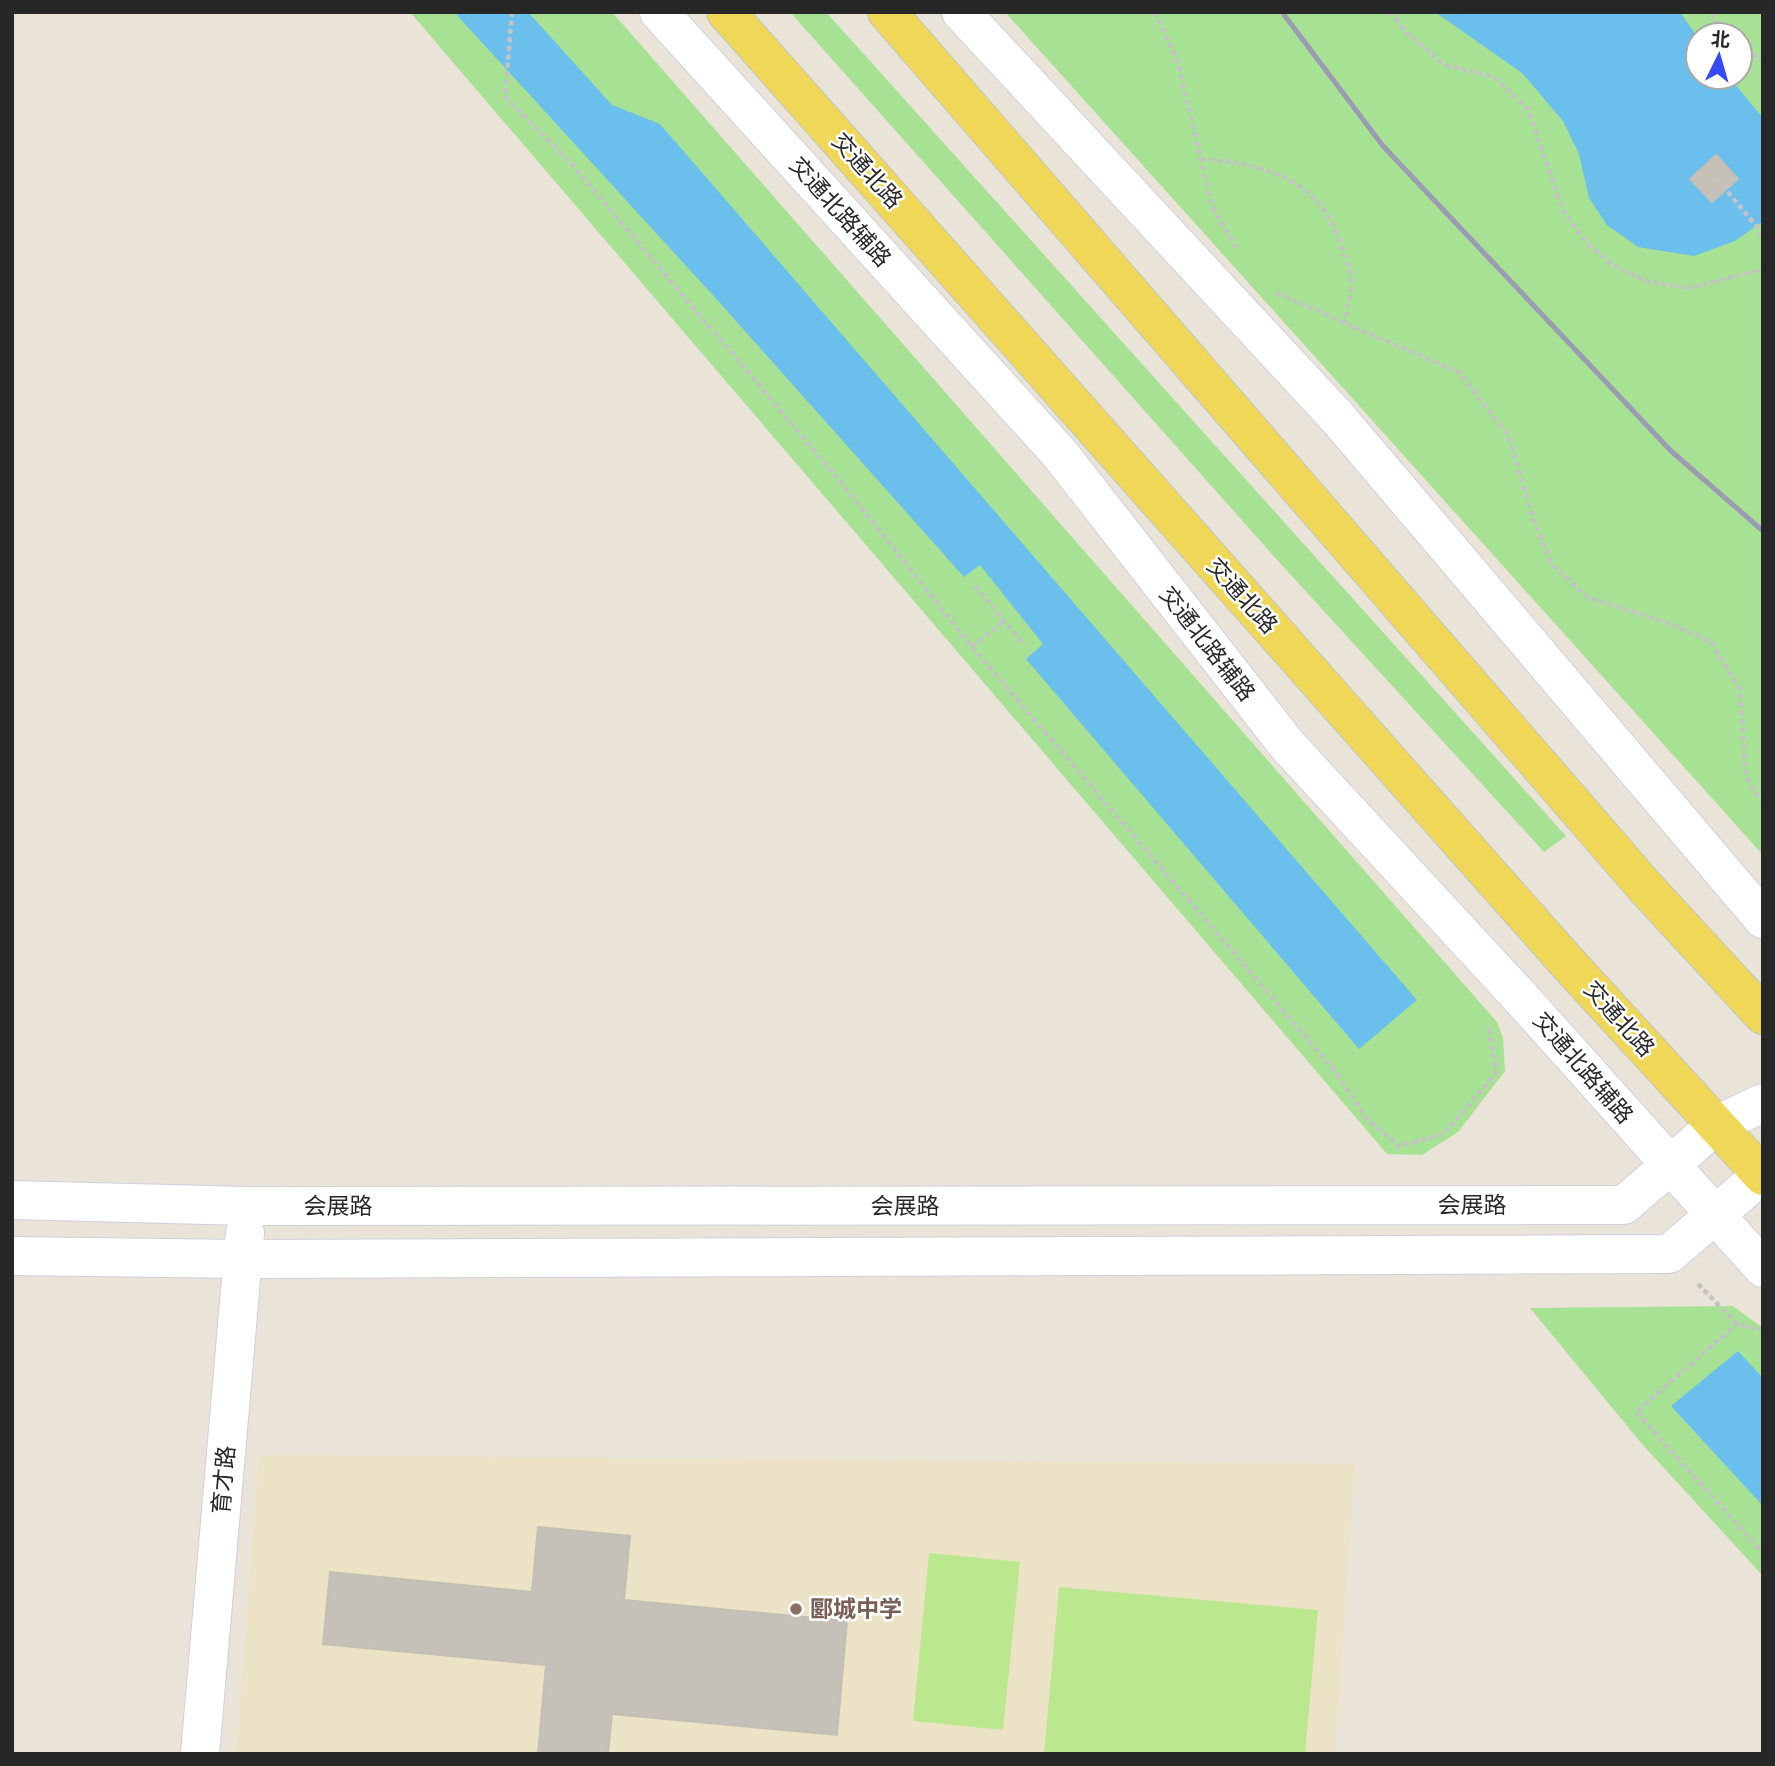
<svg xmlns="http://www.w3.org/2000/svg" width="1775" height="1766" viewBox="0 0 1775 1766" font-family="'Source Sans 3','Noto Sans SC',sans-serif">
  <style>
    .education { fill: #ece3c7 }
    .green { fill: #a7e194; fill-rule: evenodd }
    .pitch { fill: #bbe88f }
    .water { fill: #6abfed }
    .building { fill: #c5c0b8; stroke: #c4bfb2; stroke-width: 2 }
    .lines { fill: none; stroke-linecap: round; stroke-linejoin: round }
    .minor-casing { stroke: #cdcfe0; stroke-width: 40 }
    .major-casing { stroke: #c3c3c3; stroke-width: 40 }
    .path { stroke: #c3c3c3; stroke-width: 4.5; stroke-dasharray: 5 3.5; stroke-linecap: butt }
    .minor { stroke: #fff; stroke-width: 38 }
    .major { stroke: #efd858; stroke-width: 38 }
    .rail { stroke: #9b9cb1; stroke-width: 5 }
    .education-dot { fill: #8d6e63; stroke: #fff; stroke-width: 2.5 }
    .labels { text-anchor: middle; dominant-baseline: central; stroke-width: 5; stroke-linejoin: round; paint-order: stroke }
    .street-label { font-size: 23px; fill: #272727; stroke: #fff }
    .education-label { font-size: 23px; font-weight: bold; fill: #785e54; stroke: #fff; text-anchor: start }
  </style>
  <rect width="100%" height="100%" fill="#eae3d8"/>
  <path class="education" d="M259,1455L1355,1464L1335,1754H236Z"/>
  <path class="green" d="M410,12H612L1497,1022L1503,1038L1505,1071L1458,1132L1422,1155L1387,1154Z
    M790,12H826L1566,836L1544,852L1279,562Z
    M1005,12H1763V855ZM1698,35H1740V77H1698Z
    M1733,1306L1763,1328V1576L1642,1444L1530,1308Z"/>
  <path class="pitch" d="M929,1553L1020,1562L1003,1730L913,1721Z
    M1059,1587L1318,1610L1305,1754H1044Z"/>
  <path class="water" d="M454,12H528L612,105L660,124L1417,1000L1359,1049L1026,659L1043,644L980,565L964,577L720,303Z
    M1435,12H1680L1698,38V77H1729L1763,118V221L1735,241L1694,256L1638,247L1607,225L1589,198L1579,154L1563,121L1522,73Z
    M1738,1351L1763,1378V1506L1671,1406Z"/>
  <path class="building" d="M1716,155L1738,179L1712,202L1690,179Z
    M538,1527L630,1536L624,1600L847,1621L837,1735L612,1714L608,1754H538L546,1665L323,1644L330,1572L532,1592Z"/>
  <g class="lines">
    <defs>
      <path id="minor" d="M659,12L1060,454L1288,746L1521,998L1763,1268
        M961,12L1337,417L1763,919
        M12,1200L247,1206L1624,1205L1716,1125L1763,1103
        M12,1256L243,1259L1669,1254L1763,1174
        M200,1754L245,1233"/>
      <path id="major" d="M726,12L1565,960L1763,1176
        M887,12L1646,888L1763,1015"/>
    </defs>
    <use href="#minor" class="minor-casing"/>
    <use href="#major" class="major-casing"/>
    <path class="path" d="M512,12L505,97L570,162L840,481L972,647L1335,1071L1366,1118L1399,1146L1444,1134L1497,1072L1488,1026
      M1155,12L1177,60L1212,206L1236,248
      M1390,12L1407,33L1445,65L1494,77L1528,109L1563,211L1587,243L1612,265L1649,282L1690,288L1763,269
      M1712,12L1715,22L1731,35
      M1740,43L1763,62
      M1200,159C1265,163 1322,179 1342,248C1345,258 1351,269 1351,279C1352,293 1347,309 1345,322
      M1717,179L1757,227L1763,240
      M1277,293L1460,373L1508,435L1534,521L1552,564L1587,597L1673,625L1711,642L1740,690L1746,778L1763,804
      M975,586L1025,646
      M972,647L1004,621
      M1698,1284L1737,1324
      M1763,1330L1737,1324L1636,1412L1763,1553"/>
    <use href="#minor" class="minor"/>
    <use href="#major" class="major"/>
    <path class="rail" d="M1282,12L1383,146L1671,451L1763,531"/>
  </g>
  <circle class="education-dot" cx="796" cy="1609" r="7"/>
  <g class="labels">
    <g class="street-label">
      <text transform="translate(867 171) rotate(48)">交通北路</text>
      <text transform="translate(840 212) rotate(48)">交通北路辅路</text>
      <text transform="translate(1242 596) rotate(48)">交通北路</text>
      <text transform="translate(1207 644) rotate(52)">交通北路辅路</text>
      <text transform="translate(1619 1019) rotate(48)">交通北路</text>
      <text transform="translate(1583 1068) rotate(49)">交通北路辅路</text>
      <text x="1472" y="1205">会展路</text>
      <text x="338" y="1206">会展路</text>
      <text x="905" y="1206">会展路</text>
      <text transform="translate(224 1480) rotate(-85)">育才路</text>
    </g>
    <g class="education-label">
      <text x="810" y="1609">郾城中学</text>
    </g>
  </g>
  <rect width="1775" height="1766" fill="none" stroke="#272727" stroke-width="28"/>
  <g transform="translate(1719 56) rotate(5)"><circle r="33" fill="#ffffff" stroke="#a9a9a9" stroke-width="2"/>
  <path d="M0-5L12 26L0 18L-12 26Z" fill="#364af8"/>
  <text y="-10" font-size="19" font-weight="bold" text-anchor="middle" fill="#272727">北</text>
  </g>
</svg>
